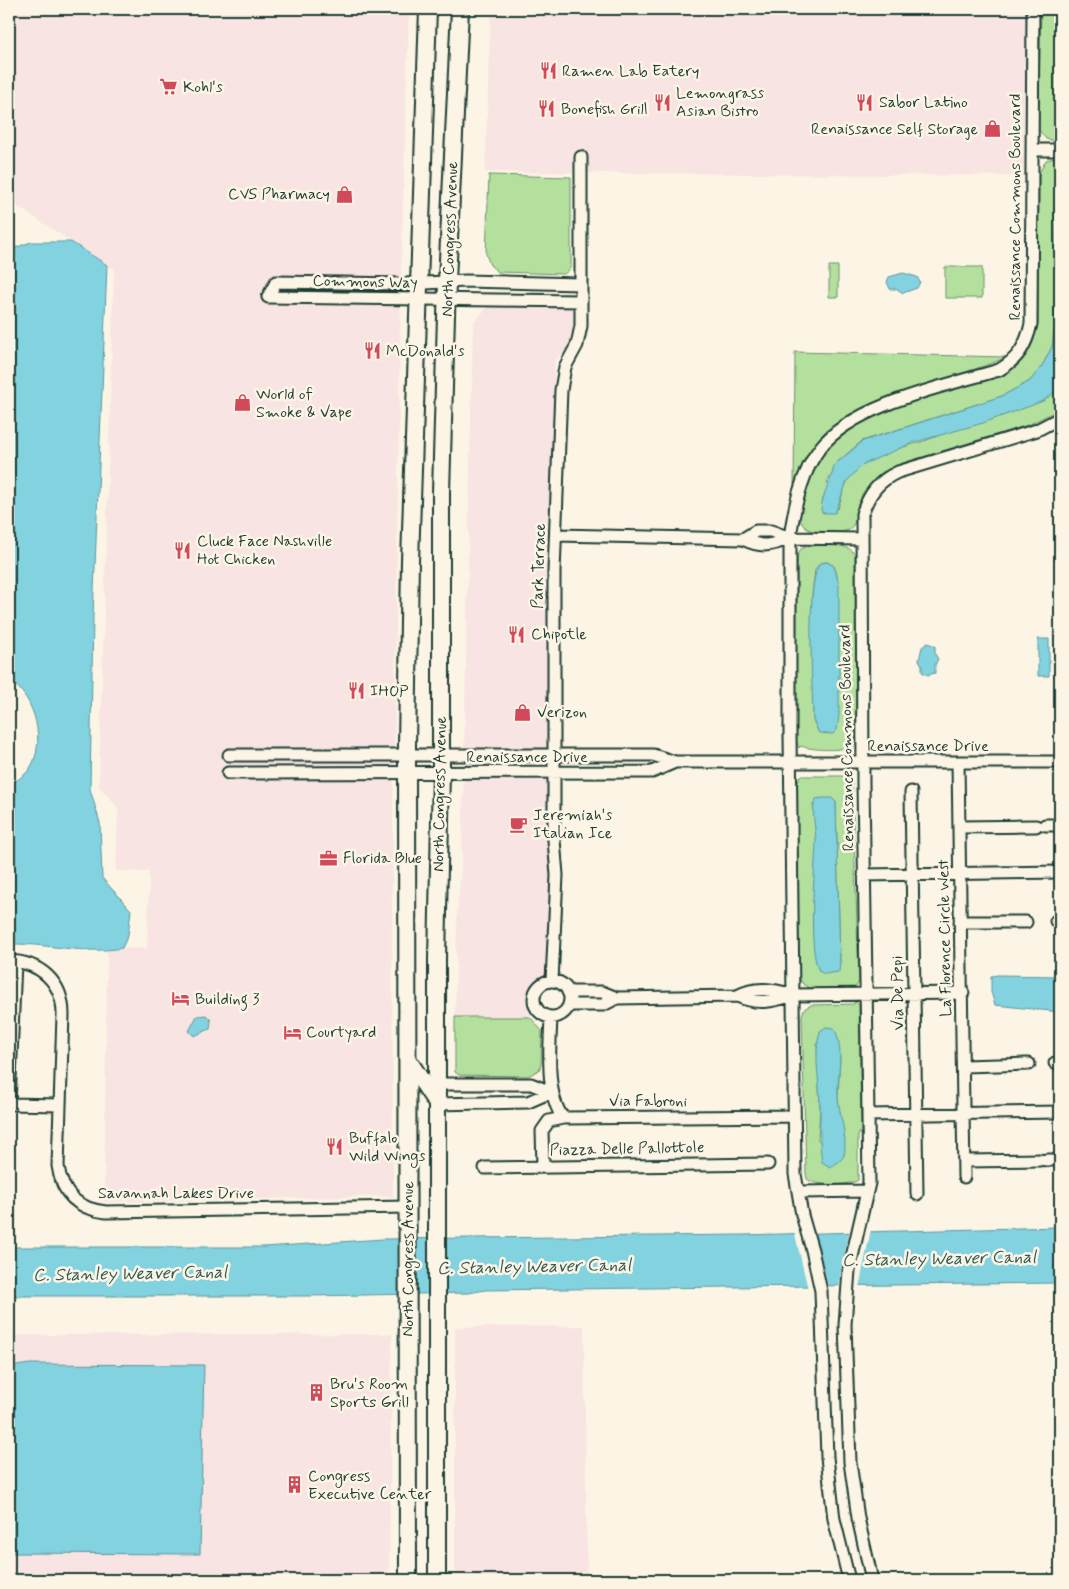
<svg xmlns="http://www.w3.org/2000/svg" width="1069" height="1589" viewBox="0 0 1069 1589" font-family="Mynerve,sans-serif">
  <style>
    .built { fill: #f8e4e2 }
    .green { fill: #b4e09e; stroke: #6a8e69; fill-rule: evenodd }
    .water { fill: #83d2e0; stroke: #5b969b }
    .pier { fill: #fcf5e5 }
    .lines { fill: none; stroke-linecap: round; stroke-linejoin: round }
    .minor-casing { stroke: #1f3d34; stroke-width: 15 }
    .secondary-casing { stroke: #1f3d34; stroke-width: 20 }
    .minor { stroke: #fcf5e5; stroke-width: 11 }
    .secondary { stroke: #fcf5e5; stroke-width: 16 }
    .labels { text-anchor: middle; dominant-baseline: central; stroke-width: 5; stroke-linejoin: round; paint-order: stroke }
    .poi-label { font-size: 16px; fill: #1f3d34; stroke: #fcf5e5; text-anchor: start }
    .street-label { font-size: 16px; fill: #1f3d34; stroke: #fcf5e5 }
    .water-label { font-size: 18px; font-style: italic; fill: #335b56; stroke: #fcf5e5 }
  </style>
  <rect width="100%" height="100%" fill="#fcf5e5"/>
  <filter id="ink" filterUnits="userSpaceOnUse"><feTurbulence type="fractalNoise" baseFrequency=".02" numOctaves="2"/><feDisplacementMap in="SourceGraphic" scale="10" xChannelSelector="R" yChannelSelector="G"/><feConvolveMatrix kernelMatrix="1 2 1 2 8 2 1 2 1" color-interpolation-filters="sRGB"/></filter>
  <g filter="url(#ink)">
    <path class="built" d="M9,9H409L401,272L395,689L392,895L393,1196L104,1202L107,951L122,948H147L149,887V872L116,871L118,807L99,787L114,269L9,201Z
      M491,9H1027L1026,176L485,172Z
      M490,304L576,305L575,331L567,350L555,360L548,650V833L551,885L546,974L534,981L528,989L526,999L530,1017H455L457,914L462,857L473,323Z
      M584,1326L587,1580H464L455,1571V1327Z
      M392,1334L389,1580H9V1335Z"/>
    <path class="green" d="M1041,9H1057L1060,18V69L1057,76L1060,142L1046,139L1038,129Z
      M1060,157V178L1057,186L1055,325L1052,347L1042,366L1030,381L1002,396L862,441L834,465L833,473L827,482L838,509C842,496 845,481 854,471C872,452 904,448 927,440C938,436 948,431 959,428C994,417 1030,410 1060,388V409L1028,425L903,463L882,472L862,494L854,524L849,530C834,534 799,537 800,515C806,493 811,469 825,452C858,411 927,399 975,383C989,379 1005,376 1017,366C1030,355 1035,339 1038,323L1039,173L1046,160Z
      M489,175L571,177V266L568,271L564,274L498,272L490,265L486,254Z
      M829,266H838V297H829Z
      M945,267H982V298H945Z
      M795,352L1007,357C956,380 854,397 820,439C807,454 801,471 794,489Z
      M808,546C822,546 848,541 855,555L856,738L854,746L852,745C844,752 811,750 801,746L799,748L796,740L797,555L801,549ZM827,562L834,566L837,574L839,634L819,733L813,720L812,594L815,570L820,563Z
      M800,776H846L852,782L859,981L856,987L809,988L803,984L799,978L796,786ZM836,802L840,963L816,836L813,804Z
      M855,1001L859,1005L861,1130L858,1136V1180C851,1186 813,1186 807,1179L806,1174L802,1016L804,1009L811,1005L854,1004ZM817,1044L840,1057L838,1097L844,1155L818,1140L820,1108Z
      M455,1017H530L542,1031L541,1064L539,1070L528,1076L459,1075L455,1072Z"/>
    <path class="water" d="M1060,178V388L1043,401L1030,406L983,423L912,443L862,465L847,481L835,513H823L821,510C822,493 832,481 834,465L863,441L1002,396L1030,381L1042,366L1052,347L1055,325L1057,186Z
      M31,242H71L107,265L93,616L90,789L100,823L102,878L131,910L128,935L122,948C87,955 45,943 9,944V786C15,781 23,777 28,771C48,745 35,696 9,680V250Z
      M903,273L917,277L920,282L917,288L903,293L897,289H890L887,282L889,277Z
      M827,562L834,566L839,584V715L837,730L833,734L819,733L813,720C813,690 805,582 820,563Z
      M1038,639H1049V676H1038Z
      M928,643L935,646V654L938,659L935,665V673L928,675L922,672V665L919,660L922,647Z
      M823,798H832L836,802L840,963L839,972L824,974L819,971C807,947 815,871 816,841C816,828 810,810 816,799Z
      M998,975L1060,976V1012L995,1005L991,992V976Z
      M206,1015L211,1020L210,1029L194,1036L189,1031L197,1016Z
      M826,1027L834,1028C845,1048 837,1074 838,1097C839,1114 848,1137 844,1155C842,1161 835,1164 830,1167L822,1162C819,1143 820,1126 820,1108C820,1082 813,1056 820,1031Z
      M1060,1227V1283L485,1290L469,1293L310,1296H9V1247H264L383,1239L742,1235Z
      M30,1364L204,1365L200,1554L9,1553V1367Z"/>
    <path class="pier" d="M850,1229H871L859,1288H839L841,1269Z
      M794,1230H814L829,1289H808Z"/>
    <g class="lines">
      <defs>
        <path id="minor" d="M1032,150H1060
          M580,284L466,281L404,284L276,282L268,297L581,301
          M556,535L743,539C761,548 772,546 790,538
          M743,539L756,531H771L790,538L861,539
          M229,755H653L675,762H1060
          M958,762L964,1177
          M228,773L652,772L675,762
          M911,792L917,1194
          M1045,825H1060
          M959,827L1036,826
          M864,875L1060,872
          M1056,921H1060
          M960,922H1026
          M9,961C40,962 63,982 63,1015L58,1166C62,1195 78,1209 106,1212L408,1207
          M552,981L557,875L554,840V572L561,390L565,367L577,345L581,326V157
          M534 999a18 18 0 1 1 36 0a18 18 0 1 1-36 0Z
          M568,992H602L617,998L737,996C757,1005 772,1002 793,995
          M737,996C756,986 772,989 793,995L963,993
          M569,1005H603L617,998
          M551,1017C550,1047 545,1093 563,1118
          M1055,1063H1060
          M963,1066L1029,1064
          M437,1084H531L551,1092
          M9,1104L15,962
          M9,1104L60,1105
          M437,1104L528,1102L551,1092
          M868,1115L1060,1112
          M1046,1160H1060
          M964,1161L1040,1160
          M543,1166L542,1131L549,1121L563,1118L794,1116
          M485,1168L768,1164
          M799,1192L867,1191
          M849,1580L834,1519L827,1457L821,1291L812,1250L802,1215L795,1174L790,733V538C794,508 801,473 820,448C854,404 946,386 999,370C1018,359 1026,346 1031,324L1033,9
          M872,1580L858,1518L850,1462L845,1325L849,1270L869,1183L863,783L862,514C869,494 878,481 898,472L1037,430L1060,418"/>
        <path id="secondary" d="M408,1060L437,1104
          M408,1580L407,745L410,562L428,9
          M437,1580V959L441,773V492L447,281L460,9"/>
      </defs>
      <use href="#minor" class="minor-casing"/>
      <use href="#secondary" class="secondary-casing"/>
      <use href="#minor" class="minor"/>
      <use href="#secondary" class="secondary"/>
    </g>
  </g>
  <defs>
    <symbol id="restaurant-bare" viewBox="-9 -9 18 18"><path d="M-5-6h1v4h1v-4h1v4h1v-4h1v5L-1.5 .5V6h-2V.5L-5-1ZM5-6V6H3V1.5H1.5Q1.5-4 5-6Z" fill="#d1495b" stroke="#fcf5e5" stroke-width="2.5" paint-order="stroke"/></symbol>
    <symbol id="supermarket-bare" viewBox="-9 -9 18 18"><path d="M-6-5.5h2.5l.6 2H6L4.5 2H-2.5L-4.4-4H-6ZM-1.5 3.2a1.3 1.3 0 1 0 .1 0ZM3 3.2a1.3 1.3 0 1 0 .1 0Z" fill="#d1495b" stroke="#fcf5e5" stroke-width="2.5" paint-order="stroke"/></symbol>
    <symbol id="shop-bare" viewBox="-9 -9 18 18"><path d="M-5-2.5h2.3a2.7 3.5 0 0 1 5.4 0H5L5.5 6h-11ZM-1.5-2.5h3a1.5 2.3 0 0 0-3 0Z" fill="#d1495b" stroke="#fcf5e5" stroke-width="2.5" paint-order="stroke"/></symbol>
    <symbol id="cafe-bare" viewBox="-9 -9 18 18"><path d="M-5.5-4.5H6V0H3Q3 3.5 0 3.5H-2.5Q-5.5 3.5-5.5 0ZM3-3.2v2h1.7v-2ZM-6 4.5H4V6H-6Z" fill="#d1495b" stroke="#fcf5e5" stroke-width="2.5" paint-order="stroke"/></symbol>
    <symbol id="office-bare" viewBox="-9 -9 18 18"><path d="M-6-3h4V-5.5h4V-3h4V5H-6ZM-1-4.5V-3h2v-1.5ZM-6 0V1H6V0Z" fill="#d1495b" stroke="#fcf5e5" stroke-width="2.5" paint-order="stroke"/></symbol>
    <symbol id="hotel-bare" viewBox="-9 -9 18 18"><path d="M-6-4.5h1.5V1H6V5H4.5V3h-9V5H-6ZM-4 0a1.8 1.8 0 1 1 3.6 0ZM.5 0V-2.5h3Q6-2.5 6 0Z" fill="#d1495b" stroke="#fcf5e5" stroke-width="2.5" paint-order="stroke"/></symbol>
    <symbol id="building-bare" viewBox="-9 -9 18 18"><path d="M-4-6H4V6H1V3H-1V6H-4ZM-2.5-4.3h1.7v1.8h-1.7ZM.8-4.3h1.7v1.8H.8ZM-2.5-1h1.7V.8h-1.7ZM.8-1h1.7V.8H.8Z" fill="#d1495b" stroke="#fcf5e5" stroke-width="2.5" paint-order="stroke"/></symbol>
  </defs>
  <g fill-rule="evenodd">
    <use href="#restaurant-bare" x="536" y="58" width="25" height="25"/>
    <use href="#supermarket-bare" x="156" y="74" width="25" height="25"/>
    <use href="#restaurant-bare" x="650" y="90" width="25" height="25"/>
    <use href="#restaurant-bare" x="852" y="90" width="25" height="25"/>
    <use href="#restaurant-bare" x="534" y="96" width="25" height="25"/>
    <use href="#shop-bare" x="980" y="116" width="25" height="25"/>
    <use href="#shop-bare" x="332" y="182" width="25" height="25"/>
    <use href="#restaurant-bare" x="360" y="338" width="25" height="25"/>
    <use href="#shop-bare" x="230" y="390" width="25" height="25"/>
    <use href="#restaurant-bare" x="170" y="538" width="25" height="25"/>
    <use href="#restaurant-bare" x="504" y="622" width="25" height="25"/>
    <use href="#restaurant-bare" x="344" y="678" width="25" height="25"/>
    <use href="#shop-bare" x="510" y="700" width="25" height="25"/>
    <use href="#cafe-bare" x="506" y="812" width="25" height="25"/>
    <use href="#office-bare" x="316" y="846" width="25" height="25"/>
    <use href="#hotel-bare" x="168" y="986" width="25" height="25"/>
    <use href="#hotel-bare" x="280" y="1020" width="25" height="25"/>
    <use href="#restaurant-bare" x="322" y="1134" width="25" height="25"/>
    <use href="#building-bare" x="304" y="1380" width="25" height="25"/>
    <use href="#building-bare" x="282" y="1472" width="25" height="25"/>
  </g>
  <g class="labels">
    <g class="poi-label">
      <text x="562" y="71">Ramen Lab Eatery</text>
      <text x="183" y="87">Kohl's</text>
      <text x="676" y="93">Lemongrass<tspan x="676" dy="18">Asian Bistro</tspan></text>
      <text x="879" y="102">Sabor Latino</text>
      <text x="561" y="109">Bonefish Grill</text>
      <text x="978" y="129" text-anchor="end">Renaissance Self Storage</text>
      <text x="330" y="194" text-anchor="end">CVS Pharmacy</text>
      <text x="386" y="351">McDonald's</text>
      <text x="256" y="394">World of<tspan x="256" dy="18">Smoke &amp; Vape</tspan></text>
      <text x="197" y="541">Cluck Face Nashville<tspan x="197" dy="18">Hot Chicken</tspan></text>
      <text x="531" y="634">Chipotle</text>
      <text x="370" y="691">IHOP</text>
      <text x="537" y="712">Verizon</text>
      <text x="533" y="815">Jeremiah's<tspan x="533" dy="18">Italian Ice</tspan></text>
      <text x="343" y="858">Florida Blue</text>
      <text x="195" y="999">Building 3</text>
      <text x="306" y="1032">Courtyard</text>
      <text x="349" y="1138">Buffalo<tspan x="349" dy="18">Wild Wings</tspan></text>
      <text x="330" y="1384">Bru's Room<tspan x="330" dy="18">Sports Grill</tspan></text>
      <text x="308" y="1476">Congress<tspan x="308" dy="18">Executive Center</tspan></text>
    </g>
    <g class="street-label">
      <text transform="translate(1015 207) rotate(-90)">Renaissance Commons Boulevard</text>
      <text transform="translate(450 239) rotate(-88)">North Congress Avenue</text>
      <text transform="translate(365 282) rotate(1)">Commons Way</text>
      <text transform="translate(539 566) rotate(-88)">Park Terrace</text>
      <text transform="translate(847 738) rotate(-91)">Renaissance Commons Boulevard</text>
      <text x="928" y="746">Renaissance Drive</text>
      <text x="527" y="757">Renaissance Drive</text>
      <text transform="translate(440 794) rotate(-89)">North Congress Avenue</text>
      <text transform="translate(945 938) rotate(-91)">La Florence Circle West</text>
      <text transform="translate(898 993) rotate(-91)">Via De Pepi</text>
      <text x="648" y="1101">Via Fabroni</text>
      <text transform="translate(627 1149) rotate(-1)">Piazza Delle Pallottole</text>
      <text x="176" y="1193">Savannah Lakes Drive</text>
      <text transform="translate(408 1259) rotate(-90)">North Congress Avenue</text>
    </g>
    <g class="water-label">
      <text transform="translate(939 1259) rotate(-1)">C. Stanley Weaver Canal</text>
      <text transform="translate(534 1267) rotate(-1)">C. Stanley Weaver Canal</text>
      <text transform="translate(130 1274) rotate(-1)">C. Stanley Weaver Canal</text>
    </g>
  </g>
  <rect width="1069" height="1589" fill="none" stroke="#fcf5e5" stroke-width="30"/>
  <rect x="15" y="15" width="1039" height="1559" fill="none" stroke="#1f3d34" stroke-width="2" filter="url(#ink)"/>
</svg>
